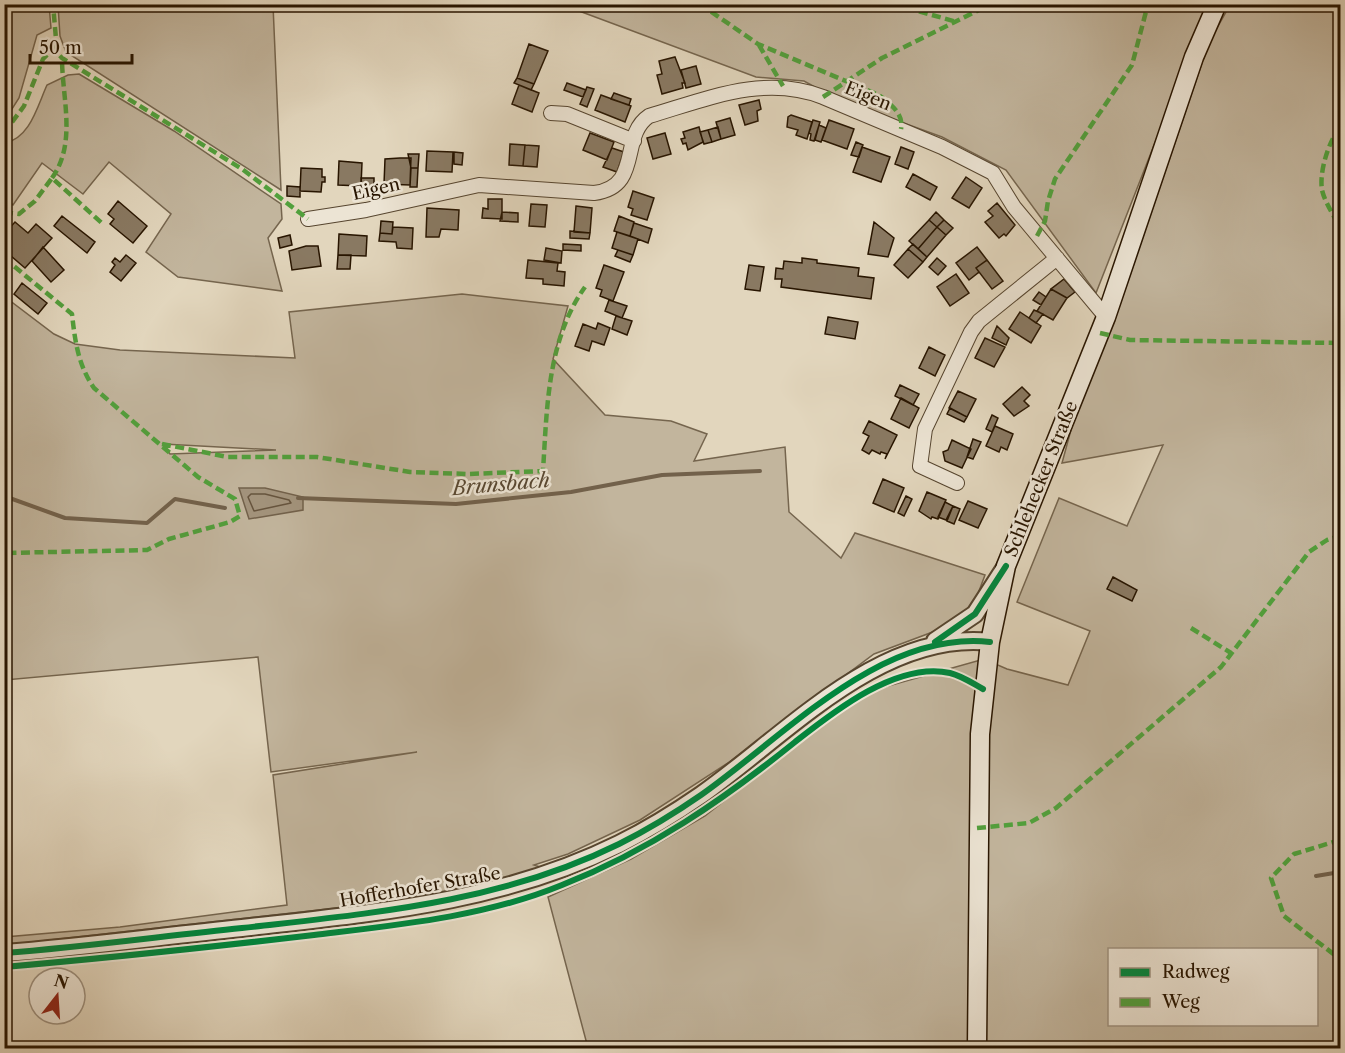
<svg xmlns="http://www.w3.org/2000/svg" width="1345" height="1053" viewBox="0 0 1345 1053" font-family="'Libre Caslon Text',serif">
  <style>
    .green { fill: #c2b59d; stroke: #75654e; stroke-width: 1.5; fill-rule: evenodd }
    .water { fill: #a3947d; stroke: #72614b; stroke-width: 1.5 }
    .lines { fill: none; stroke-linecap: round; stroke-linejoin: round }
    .shore { stroke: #66543e; stroke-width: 1.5 }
    .stream { stroke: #72614b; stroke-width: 4 }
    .building { fill: #897962; stroke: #281500; stroke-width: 1.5 }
    .minor-casing { stroke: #56452f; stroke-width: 16 }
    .tertiary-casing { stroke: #56452f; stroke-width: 20 }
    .secondary-casing { stroke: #281500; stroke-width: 21 }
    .minor { stroke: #ece4d4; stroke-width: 14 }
    .tertiary { stroke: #ece4d4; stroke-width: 16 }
    .secondary { stroke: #ece4d4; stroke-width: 18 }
    .quiet { stroke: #51a03c; stroke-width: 4.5; stroke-dasharray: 9 4.5; stroke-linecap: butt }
    .cycleway-casing { stroke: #ece4d4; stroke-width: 10 }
    .cycleway { stroke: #00873e; stroke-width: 6 }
    .labels { text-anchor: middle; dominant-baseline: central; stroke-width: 5; stroke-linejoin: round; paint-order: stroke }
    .street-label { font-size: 18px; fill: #281500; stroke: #ece4d4 }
    .water-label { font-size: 20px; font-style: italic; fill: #594832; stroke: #ece4d4 }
  </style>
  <rect width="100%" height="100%" fill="#e2d6bd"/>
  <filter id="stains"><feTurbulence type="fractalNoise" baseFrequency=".00333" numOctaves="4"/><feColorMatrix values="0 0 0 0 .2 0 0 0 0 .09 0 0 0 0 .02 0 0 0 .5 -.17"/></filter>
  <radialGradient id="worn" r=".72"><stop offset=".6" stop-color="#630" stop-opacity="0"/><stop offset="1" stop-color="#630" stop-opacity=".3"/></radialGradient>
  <path class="green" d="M5,4L49,5L51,28L37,35L19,98L5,120Z
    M58,5H273L281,190L66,52L60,36Z
    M563,5H1209L1096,293L1006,170L942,137L835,98L804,81L756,77Z
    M1230,5H1340V1048H588L548,897L631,859L705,816L823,723L861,698L881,688L984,659L1007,669L1068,685L1090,631L1017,602L1059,498L1127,526L1163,445L1062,463L1091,356L1106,317L1114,322L1203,60L1212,37ZM1110,950H1316V1024H1110Z
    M79,74L174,131L281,204L282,219L268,238L282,291L178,277L146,252L171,214L109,162L83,194L42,163L13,205L5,200V143C30,138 37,107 47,85L68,75Z
    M462,294L568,306L553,359L605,415L671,421L707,434L694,461L785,447L789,512L841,558L855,533L985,575L976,599L954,624L874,654L728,763L640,820L568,854L534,865L543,868L444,896L5,945V937L120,927L287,905L273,775L417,752L271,772L258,657L5,680V297L54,334L75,344L120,350L295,358L289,312ZM163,444L276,450L170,454Z"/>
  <path class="water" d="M239,488H265L303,497V510L249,519Z"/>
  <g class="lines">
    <path class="shore" d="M251,494H265L289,500L291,503L254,511L248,497Z"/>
    <path class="stream" d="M4,496L65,518L147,523L175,499L225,508
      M298,498L456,504L571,492L662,475L760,471
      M1316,876L1340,872"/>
  </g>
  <path class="building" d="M529,44L548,51L534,84L517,78Z
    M675,57L685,83H682L683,88L662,94L657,75L662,74L659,61Z
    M696,66L701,84L686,88L681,70Z
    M517,78L534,84L531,90L514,83Z
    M567,83L586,90L583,97L564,90Z
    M519,85L539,93L532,112L512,104Z
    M587,87L594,89L587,107L580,104Z
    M614,93L631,99L629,105L611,99Z
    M601,95L631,106L625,122L595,110Z
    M759,100L761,109L757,111L758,121L745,125L739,105Z
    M791,115L812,122L807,139L796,135L798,130L787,127L788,117Z
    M730,118L735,135L721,139L716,122Z
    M813,120L820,122L814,141L810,140L811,134L809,133Z
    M829,120L854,129L847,149L822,140Z
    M819,125L826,128L821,142L815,140Z
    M699,127L703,142L688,150L686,143L683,144L681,139L685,138L683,132Z
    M718,127L721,139L712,142L708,130Z
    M708,130L712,142L704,144L700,132Z
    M590,133L614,142L607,160L583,150Z
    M665,133L671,154L653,159L647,138Z
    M856,142L863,145L859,157L851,155Z
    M510,144L525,145L523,166L509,165Z
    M525,145L539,146L537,167L523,166Z
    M862,147L890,157L881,182L853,172Z
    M901,147L914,152L908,169L895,164Z
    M612,148L624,152L617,172L603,167Z
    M427,151L453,152L452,172L426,171Z
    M454,152L463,153L462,165L454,164Z
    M408,154H419L418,168H411Z
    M400,158H411L410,185L384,184L385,159Z
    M339,161L362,163L361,186L338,185Z
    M301,168L322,169V177H325V182H322L321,192L300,191Z
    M411,168H418L417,187H410Z
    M913,174L937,187L930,200L906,187Z
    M966,177L982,188L969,208L952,198Z
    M361,178H374V192H361Z
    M287,186L300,187V197L287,196Z
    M633,191L654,198L647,220L631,215L633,209L628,207Z
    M488,199H502V219L482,218L483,208L488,209Z
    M118,201L147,226L133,243L110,224L114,219L108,214Z
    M997,203L1015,225L1006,236L1004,234L999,238L985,222L993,216L988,211Z
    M531,204L547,205L545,227L529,226Z
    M576,206L592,208L590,233L574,232Z
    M427,208L459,210L458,230L441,229L439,237H426Z
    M502,212L518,213V222L500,221Z
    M936,212L944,220L937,227L929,220Z
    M62,216L95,242L87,253L54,226Z
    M619,216L634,222L630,236L614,231Z
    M929,220L937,227L918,249L909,241Z
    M944,220L953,228L946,235L937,227Z
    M381,221L393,222L392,234L380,233Z
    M15,222L28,233L36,224L52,238L25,268L4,250V234Z
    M874,222L894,238L888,257L868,254Z
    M634,223L652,229L648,243L630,236Z
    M393,227L413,228L412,249L397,248L396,242L379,241L380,233L392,234Z
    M937,227L946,235L927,257L918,249Z
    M570,231L590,233L589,239L570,238Z
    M617,232L638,239L633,255L612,248Z
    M339,234L367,236L366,256L338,255Z
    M290,235L292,245L280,248L278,238Z
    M563,244L581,245V251L563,250Z
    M913,244L927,257L923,262L908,249Z
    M306,246H318L321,266L292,270L289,251Z
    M43,247L64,270L51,282L32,261Z
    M977,247L987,260L976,268L979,272L969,280L956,263Z
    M546,248L562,251L561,263L544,260Z
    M908,249L923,262L908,278L894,265Z
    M618,250L633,255L630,262L615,256Z
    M126,255L136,263L121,281L110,272L115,265L112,262L115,258L120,262Z
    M338,255H351L350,269H337Z
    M802,258L817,260V263L859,268L858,276L874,278L871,299L781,287L782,279H775L776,268L783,269L784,261L802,263Z
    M937,258L946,266L938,275L929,267Z
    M528,260L558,263L557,271L565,272L564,286L543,284V279L526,278Z
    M987,260L1003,281L992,289L976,268Z
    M604,265L624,272L613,301L600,296L602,290L596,288Z
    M749,265L764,267L760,291L745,289Z
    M956,274L969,293L950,306L937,287Z
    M1064,279L1075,292L1067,298L1051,289Z
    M22,283L47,303L38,314L14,294Z
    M1051,289L1067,298L1053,320L1037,311Z
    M1039,292L1046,297L1041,305L1033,300Z
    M609,300L627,306L622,318L605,311Z
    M1034,310L1043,314L1036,323L1029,318Z
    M1020,312L1041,326L1031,343L1009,329Z
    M616,316L632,321L627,335L612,329Z
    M828,317L858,322L855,339L825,334Z
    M598,323L610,328L604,345L592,341L589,351L575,346L583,324L596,329Z
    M997,326L1009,338L1006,345L992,338Z
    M985,338L1005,347L994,367L975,358Z
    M929,347L945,355L935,376L919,368Z
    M900,385L919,394L913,405L895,396Z
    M1022,387L1030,395L1024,401L1029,406L1014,416L1003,404Z
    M958,391L976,399L967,417L949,408Z
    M901,398L919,408L909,428L891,419Z
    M950,408L967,417L964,422L947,414Z
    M992,415L998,418L992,432L986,429Z
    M869,421L897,435L885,459L887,454L881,452L880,454L872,450L869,454L862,450L869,436L863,433Z
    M995,426L1013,434L1007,450L1001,447L999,452L986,446Z
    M973,439L981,442L973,459L967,457Z
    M952,440L971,449L962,468L945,461L943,452L948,450Z
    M883,479L904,488L894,512L873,503Z
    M927,492L946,500L938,519L932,517L931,519L919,511Z
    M906,496L912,499L904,516L898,513Z
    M968,501L987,509L978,528L959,520Z
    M945,502L953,506L946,520L938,517Z
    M953,506L960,509L954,524L947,521Z
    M1113,577L1137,590L1132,601L1107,589Z"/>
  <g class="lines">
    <defs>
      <path id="minor" d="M551,113L567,114L634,141
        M308,219L366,210L479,185L594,193C643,187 619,136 649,116C707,99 764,74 823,97L942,147L993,173L1014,207L1106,317
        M957,483L920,466L925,429L971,332L979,321L1057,258"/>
      <path id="tertiary" d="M935,641L975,614L1006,566
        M4,953C84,947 163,936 242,928C372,913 500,903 619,844C647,830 675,813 701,795C784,737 880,630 990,642"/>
      <path id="secondary" d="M977,1048L980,734L990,642L1006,566L1106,317L1194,57L1217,4"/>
    </defs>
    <use href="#minor" class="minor-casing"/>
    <use href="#tertiary" class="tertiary-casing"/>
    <use href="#secondary" class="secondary-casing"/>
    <use href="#minor" class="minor"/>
    <use href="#tertiary" class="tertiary"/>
    <use href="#secondary" class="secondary"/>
    <path class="quiet" d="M700,4L758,44L879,95C890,104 904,113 901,129
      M893,4L957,22
      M759,45L783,86
      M53,49L56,39L53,4
      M823,97L882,58L991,4
      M1340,127C1329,141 1319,171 1322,190C1325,203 1335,217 1340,228
      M4,133L24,106L43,59L53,49L62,58L242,169L308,219
      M52,178C77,143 62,98 62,58
      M4,212L19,214L35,201L52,178L104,225
      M1037,236L1045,221L1048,201L1055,179L1132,65L1148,4
      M4,258L72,314C75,341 78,365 94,388L198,477L235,499L240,516L230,522L169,539L147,550L4,553
      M1100,333L1130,340L1340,343
      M162,444L228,457H317L410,472L468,474L543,471C547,409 547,340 585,287
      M1191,628L1231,653
      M977,828L1029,823L1056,808L1221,667L1309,552L1327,540L1340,536
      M1340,840L1294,854L1271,878L1284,916L1340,959"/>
    <defs>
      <path id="cycleway" d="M935,642L975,614L1006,566
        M4,953C84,947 163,936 242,928C372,913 500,903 619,844C647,830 675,813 701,795C784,737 880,630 990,642
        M4,967C108,958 211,947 314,935C398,925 484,917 562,885C649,851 723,800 795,742C833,712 897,661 950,673C962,676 972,683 983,689"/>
    </defs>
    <use href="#cycleway" class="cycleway-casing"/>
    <use href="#cycleway" class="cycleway"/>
  </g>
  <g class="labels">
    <g class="street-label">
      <text transform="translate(868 96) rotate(22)">Eigen</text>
      <text transform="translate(376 189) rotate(-13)">Eigen</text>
      <text transform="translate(1041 479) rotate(-68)">Schlehecker Straße</text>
      <text transform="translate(420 887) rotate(-10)">Hofferhofer Straße</text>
    </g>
    <g class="water-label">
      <text transform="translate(501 484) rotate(-5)">Brunsbach</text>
    </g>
  </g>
  <rect width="1345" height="1053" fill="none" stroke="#e2d6bd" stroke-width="24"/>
  <rect x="6" y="6" width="1333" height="1041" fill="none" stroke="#281500" stroke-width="3"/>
  <rect x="12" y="12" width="1321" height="1029" fill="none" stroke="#281500" stroke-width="1.5"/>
  <rect x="1108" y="948" width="210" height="78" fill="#ece4d4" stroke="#9e917f" stroke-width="1.5"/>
  <rect x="1120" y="968" width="30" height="9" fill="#00873e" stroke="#9e917f" stroke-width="1.5"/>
  <text x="1162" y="978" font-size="18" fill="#281500">Radweg</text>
  <rect x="1120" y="998" width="30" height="9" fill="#51a03c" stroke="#9e917f" stroke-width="1.5"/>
  <text x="1162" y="1008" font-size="18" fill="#281500">Weg</text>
  <g transform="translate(57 996) rotate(17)"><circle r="28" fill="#ece4d4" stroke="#9e917f" stroke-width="1.5"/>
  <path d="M0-4.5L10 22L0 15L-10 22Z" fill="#8f2418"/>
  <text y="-9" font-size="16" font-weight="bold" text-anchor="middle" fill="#281500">N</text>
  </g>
  <path d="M30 54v9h102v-9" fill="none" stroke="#281500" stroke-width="3"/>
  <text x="39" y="54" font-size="18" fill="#281500" stroke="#ece4d4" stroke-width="4.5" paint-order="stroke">50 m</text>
  <rect width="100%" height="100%" filter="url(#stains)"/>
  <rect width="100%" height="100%" fill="url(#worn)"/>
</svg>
